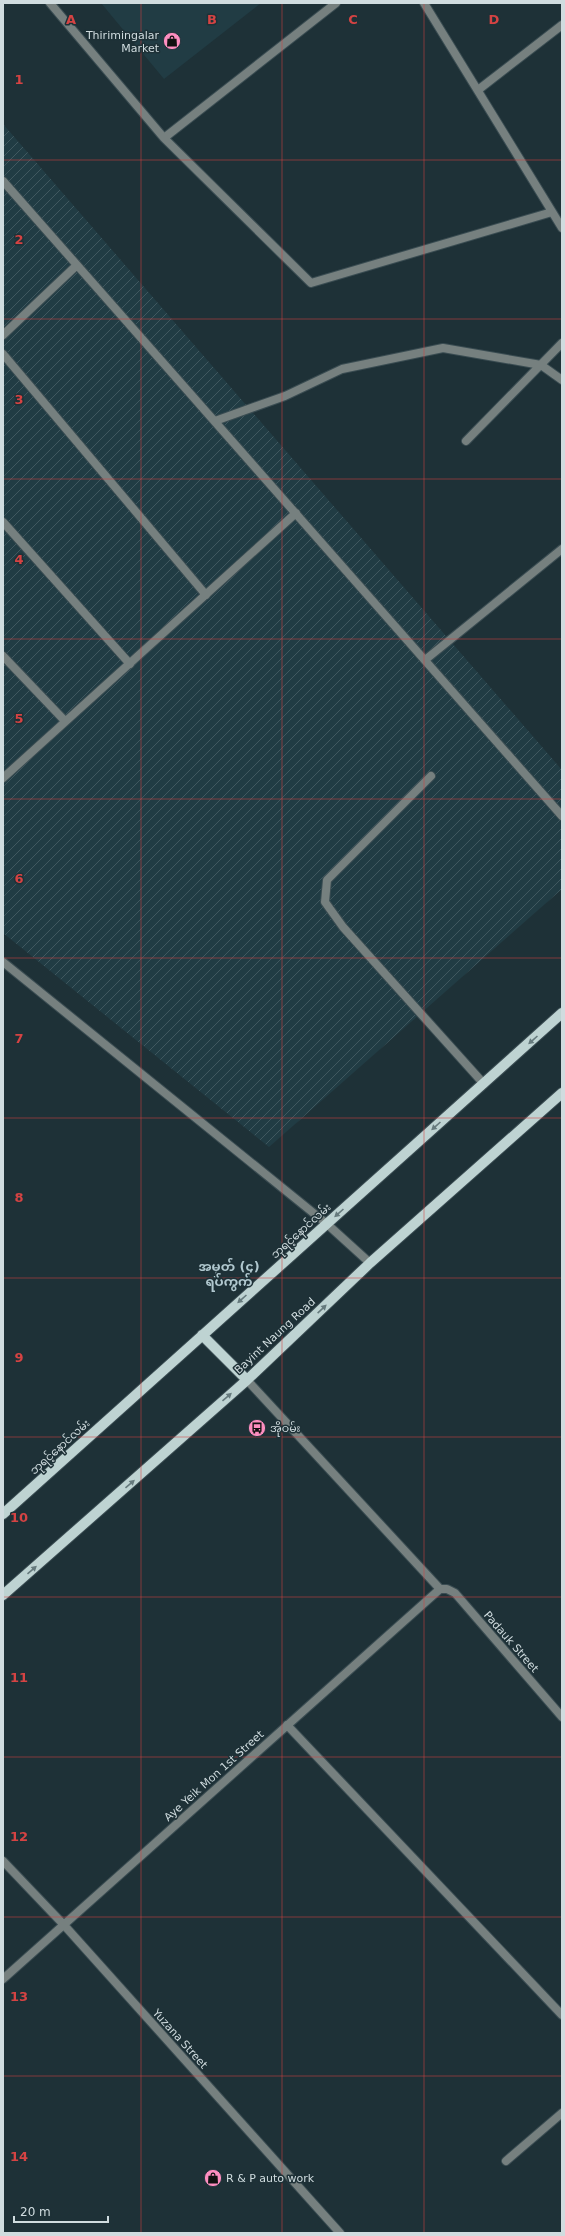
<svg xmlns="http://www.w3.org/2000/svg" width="565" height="2236" viewBox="0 0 565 2236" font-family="'DejaVu Sans','Noto Sans Myanmar',sans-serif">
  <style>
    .built { fill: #213c44 }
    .industrial { fill: url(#industrial-furrows) }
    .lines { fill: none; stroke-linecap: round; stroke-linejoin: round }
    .service-casing { stroke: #3a4c52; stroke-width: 10 }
    .minor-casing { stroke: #3a4c52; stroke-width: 10 }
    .primary-casing { stroke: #3a4c52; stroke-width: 12 }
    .service { stroke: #76807f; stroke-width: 8 }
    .minor { stroke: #76807f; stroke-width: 8 }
    .primary { stroke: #bed3d2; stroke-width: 10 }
    .oneway { fill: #667a7d }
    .grid { fill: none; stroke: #d54343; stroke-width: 1; stroke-opacity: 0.55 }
    .labels { text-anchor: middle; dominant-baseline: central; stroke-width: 3; stroke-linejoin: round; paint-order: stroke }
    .poi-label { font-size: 11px; fill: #d0dcdf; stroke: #1e3137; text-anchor: start }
    .street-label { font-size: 11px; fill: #d0dcdf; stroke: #1e3137 }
    .quarter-label { font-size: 13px; font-weight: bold; fill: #b0c7ce; stroke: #1e3137 }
    .grid-label { font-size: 13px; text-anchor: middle; font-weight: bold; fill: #d54343; stroke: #1e3137; stroke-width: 3; stroke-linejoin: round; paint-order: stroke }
  </style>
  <defs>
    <pattern id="industrial-furrows" width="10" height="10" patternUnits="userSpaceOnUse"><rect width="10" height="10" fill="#213c44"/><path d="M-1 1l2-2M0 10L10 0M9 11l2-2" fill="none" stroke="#40585f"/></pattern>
  </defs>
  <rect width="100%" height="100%" fill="#1e3137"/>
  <path class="built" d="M101,3H261L164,79Z"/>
  <path class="industrial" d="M3,124L562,770V889L269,1147L3,933Z"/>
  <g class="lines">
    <defs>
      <path id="service" d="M50,3L164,138L336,3
        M424,3L562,228
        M478,90L562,25
        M164,138L311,283L552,212
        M3,181L562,816
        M3,335L77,265
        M3,354L206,595
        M215,421L285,396L342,369L443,348L541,365L562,380
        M466,441L562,343
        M3,522L130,664
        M3,656L65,721
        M425,660L562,549
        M431,776L327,880L325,902L343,927L484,1084
        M3,778L296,513
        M3,962L327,1224L370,1263"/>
      <path id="minor" d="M247,1380L440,1589
        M440,1589H447L455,1593L562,1717
        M287,1725L562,2015
        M3,1861L64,1925L340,2233
        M3,1979L440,1589
        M506,2161L562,2113"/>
      <path id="primary" d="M202,1335L247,1380
        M3,1514L562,1013
        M3,1595L247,1380L370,1263L562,1093"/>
    </defs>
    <use href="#service" class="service-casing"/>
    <use href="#minor" class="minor-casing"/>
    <use href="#primary" class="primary-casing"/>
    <use href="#service" class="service"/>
    <use href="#minor" class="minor"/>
    <use href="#primary" class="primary"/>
  </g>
  <defs><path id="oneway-solid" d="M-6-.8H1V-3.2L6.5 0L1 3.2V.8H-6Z"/></defs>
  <g class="oneway">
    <use href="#oneway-solid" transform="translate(533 1040) rotate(138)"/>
    <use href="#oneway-solid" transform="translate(436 1126) rotate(138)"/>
    <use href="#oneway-solid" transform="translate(339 1213) rotate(138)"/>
    <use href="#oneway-solid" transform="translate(242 1299) rotate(138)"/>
    <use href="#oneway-solid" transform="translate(322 1309) rotate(-43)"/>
    <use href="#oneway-solid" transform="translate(227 1397) rotate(-41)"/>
    <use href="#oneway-solid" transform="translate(130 1484) rotate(-41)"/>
    <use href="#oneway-solid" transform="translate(32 1570) rotate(-41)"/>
  </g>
  <path class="grid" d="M141,3V2233M282,3V2233M424,3V2233M3,160H562M3,319H562M3,479H562M3,639H562M3,799H562M3,958H562M3,1118H562M3,1278H562M3,1437H562M3,1597H562M3,1757H562M3,1917H562M3,2076H562"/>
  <defs>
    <symbol id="shop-disc" viewBox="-11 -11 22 22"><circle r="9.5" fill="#fd8ec0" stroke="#1e3137"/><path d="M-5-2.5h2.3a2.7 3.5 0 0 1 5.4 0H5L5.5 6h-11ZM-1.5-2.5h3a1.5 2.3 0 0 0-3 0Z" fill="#111"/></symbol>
    <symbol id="bus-disc" viewBox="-11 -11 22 22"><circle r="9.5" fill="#fd8ec0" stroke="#1e3137"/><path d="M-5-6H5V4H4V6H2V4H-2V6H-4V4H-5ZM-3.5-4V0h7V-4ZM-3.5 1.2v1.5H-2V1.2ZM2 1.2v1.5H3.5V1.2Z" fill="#111"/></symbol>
  </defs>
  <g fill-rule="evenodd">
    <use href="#shop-disc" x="162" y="31" width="20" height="20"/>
    <use href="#bus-disc" x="247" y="1418" width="20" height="20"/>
    <use href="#shop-disc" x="203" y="2168" width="20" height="20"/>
  </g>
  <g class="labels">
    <g class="poi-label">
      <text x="159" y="35" text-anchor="end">Thirimingalar<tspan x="159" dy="13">Market</tspan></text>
      <text x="270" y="1428">အိုဝမ်း</text>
      <text x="226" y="2178">R &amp; P auto work</text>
    </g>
    <g class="street-label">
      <text transform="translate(301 1231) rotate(-42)">ဘုရင့်နောင်လမ်း</text>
      <text transform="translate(275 1336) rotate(-43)">Bayint Naung Road</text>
      <text transform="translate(60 1447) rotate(-42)">ဘုရင့်နောင်လမ်း</text>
      <text transform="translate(511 1642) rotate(49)">Padauk Street</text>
      <text transform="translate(214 1776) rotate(-42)">Aye Yeik Mon 1st Street</text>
      <text transform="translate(180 2039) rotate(48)">Yuzana Street</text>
    </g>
    <g class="quarter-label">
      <text x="229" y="1266">အမှတ် (၄)<tspan x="229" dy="15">ရပ်ကွက်</tspan></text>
    </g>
  </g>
  <g class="grid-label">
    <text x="71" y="24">A</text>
    <text x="212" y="24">B</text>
    <text x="353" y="24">C</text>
    <text x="494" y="24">D</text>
    <text x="19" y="84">1</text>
    <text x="19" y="244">2</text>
    <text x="19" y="404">3</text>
    <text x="19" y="564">4</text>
    <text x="19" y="723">5</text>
    <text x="19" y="883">6</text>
    <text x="19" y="1043">7</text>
    <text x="19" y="1202">8</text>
    <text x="19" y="1362">9</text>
    <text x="19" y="1522">10</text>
    <text x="19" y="1682">11</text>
    <text x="19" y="1841">12</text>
    <text x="19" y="2001">13</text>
    <text x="19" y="2161">14</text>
  </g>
  <rect width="565" height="2236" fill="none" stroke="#d0dcdf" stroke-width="8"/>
  <path d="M14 2216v6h94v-6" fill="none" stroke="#d0dcdf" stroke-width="2"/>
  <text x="20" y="2216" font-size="12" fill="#d0dcdf" stroke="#1e3137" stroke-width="3" paint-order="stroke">20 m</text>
</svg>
